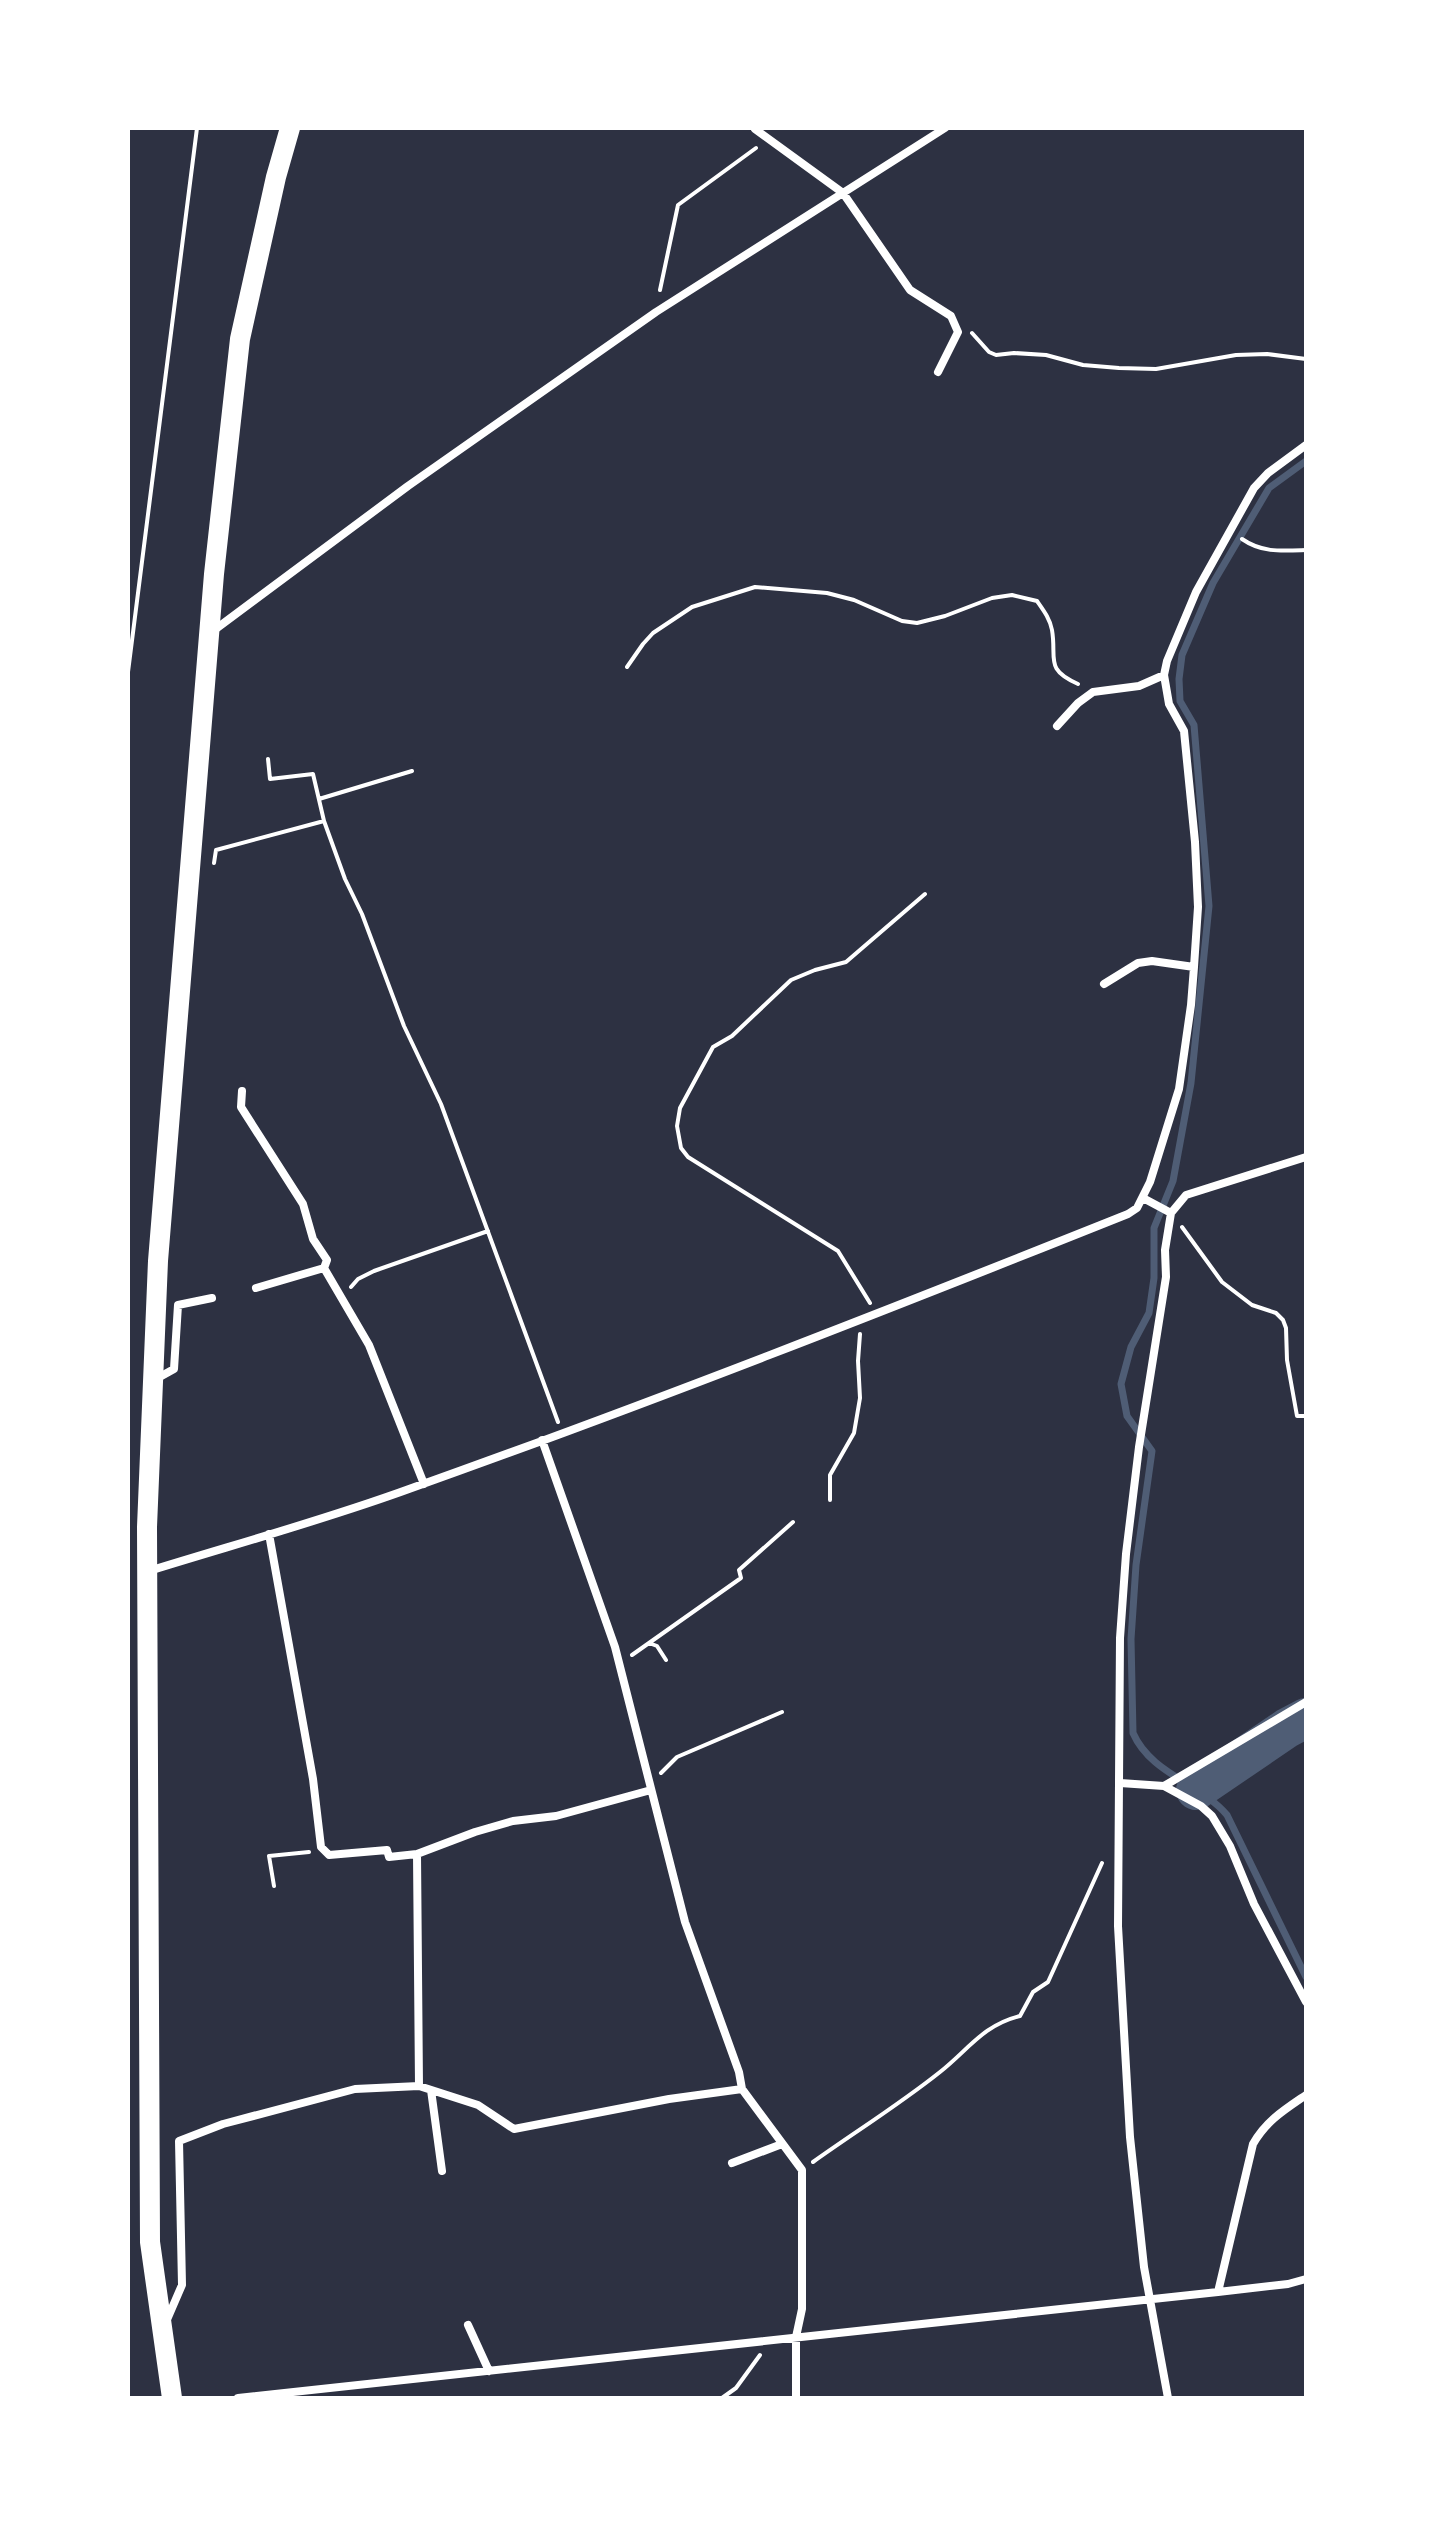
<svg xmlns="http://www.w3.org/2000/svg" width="1434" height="2526" viewBox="0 0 1434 2526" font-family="Raleway,sans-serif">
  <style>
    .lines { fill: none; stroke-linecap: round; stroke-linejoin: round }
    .stream { stroke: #4f5d75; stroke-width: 7 }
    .river { stroke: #4f5d75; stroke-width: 40 }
    .path { stroke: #fff; stroke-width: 4 }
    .minor { stroke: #fff; stroke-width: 8 }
    .trunk { stroke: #fff; stroke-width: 20 }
  </style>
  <rect width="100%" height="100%" fill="#2d3142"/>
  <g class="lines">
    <path class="stream" d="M1306,461L1269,488L1213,583L1182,655L1179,679L1180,701L1194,725L1209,906L1191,1083L1173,1181L1154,1228V1278L1149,1313L1131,1347L1121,1384L1127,1416L1152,1451L1136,1565L1131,1639L1133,1733C1151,1774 1200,1783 1227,1815L1306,1977"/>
    <path class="river" d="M1196,1790L1287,1728L1306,1718"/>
    <path class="path" d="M660,290L678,205L756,148
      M972,333L989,352L996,355L1014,353L1046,355L1083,365L1119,368L1156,369L1236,355L1267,354L1306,359
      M1242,539C1262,553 1282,551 1306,550
      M627,667L643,644L653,633L692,607L755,587L827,593L854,600L902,621L917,623L945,616L992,598L1012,595L1037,601C1044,611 1050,619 1052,630C1057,659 1044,669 1078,684
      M128,672L197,128
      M268,759L270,779L313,774L324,821L345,879L362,914L404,1026L441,1104L558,1422
      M319,799L412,771
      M214,863L216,850L324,821
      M1182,1227L1222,1282L1252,1305L1276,1313L1283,1320L1286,1328L1287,1360L1297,1416H1306
      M351,1287L358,1279L374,1271L488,1231
      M870,1303L838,1251L688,1157L681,1148L677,1126L680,1108L713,1047L732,1036L791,980L815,970L846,962L925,894
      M830,1500V1475L854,1433L860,1398L858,1361L860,1334
      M649,1643L657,1646L666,1660
      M632,1655L741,1578L739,1570L793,1522
      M661,1773L677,1757L782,1712
      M274,1886L269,1856L309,1852
      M813,2162C855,2132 900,2104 940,2072C968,2050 983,2025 1020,2016L1033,1992L1048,1982L1102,1863
      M722,2398L736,2388L760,2355"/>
    <path class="minor" d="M755,129L843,193L910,290L951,316L958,332L938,372
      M213,631L408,486L656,312L945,128
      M1057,726L1078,703L1093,692L1139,686L1164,675
      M1104,984L1138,963L1152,961L1194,967
      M242,1091L241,1107L303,1204L313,1239L327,1260L324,1268L256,1288
      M1143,1198L1171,1213
      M324,1268L369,1345L424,1484
      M156,1379L174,1369L178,1305L212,1298
      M542,1440L615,1647L685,1922L739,2072L742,2089L802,2170V2309L796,2337V2398
      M269,1534L313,1779L321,1847L329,1855L387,1850L389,1857L417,1854L475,1832L513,1821L556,1816L651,1790
      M149,1571C236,1544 324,1520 409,1489C651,1403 890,1309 1128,1214L1137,1208L1150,1182L1179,1089L1191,1005L1194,967L1198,907L1195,842L1184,731L1169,704L1164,675L1167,661L1196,592L1254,488L1268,473L1306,445
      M1120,1783L1164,1786L1201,1806L1212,1816L1230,1846L1254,1904L1306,2002
      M1164,1786L1306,1702
      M417,1854L419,2086
      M431,2090L442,2171
      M732,2163L782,2144
      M1218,2292L1253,2144C1266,2121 1284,2110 1306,2095
      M166,2322L182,2285L179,2141L223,2124L355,2089L419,2086L478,2105L514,2129L669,2099L742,2089
      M468,2325L489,2371
      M238,2398L1218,2292L1288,2284L1306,2279
      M1168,2398L1144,2267L1130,2137L1118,1926L1120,1638L1126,1554L1139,1447L1166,1277L1165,1250L1171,1213L1186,1195L1306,1157"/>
    <path class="trunk" d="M172,2398L150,2242L147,1527L158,1261L214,574L240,339L276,177L290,128"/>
  </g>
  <rect width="1434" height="2526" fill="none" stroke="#ffffff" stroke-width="260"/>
</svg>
